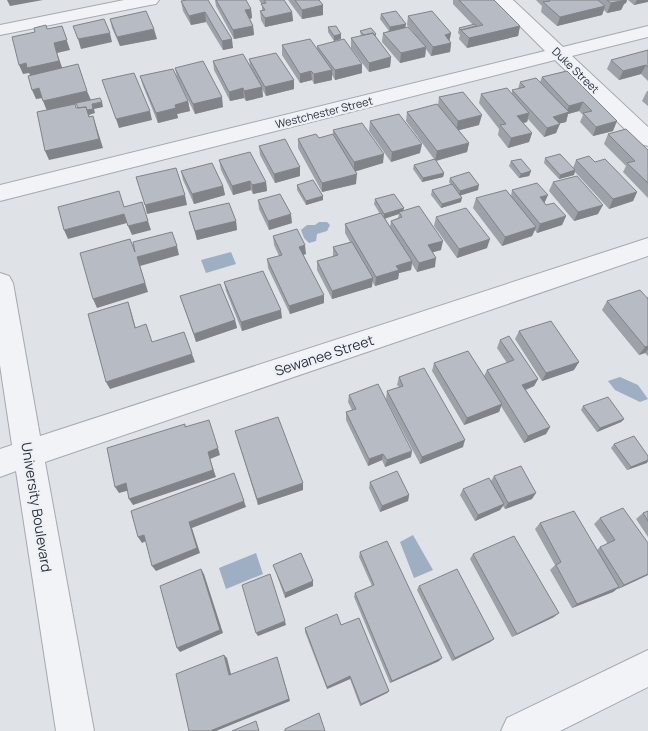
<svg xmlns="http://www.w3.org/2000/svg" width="648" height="731" viewBox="0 0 648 731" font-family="Manrope,sans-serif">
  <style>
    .water { fill: #9eaec3 }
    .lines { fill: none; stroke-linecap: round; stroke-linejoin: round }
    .minor-casing { stroke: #a5a9b0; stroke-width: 2 }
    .minor { fill: #f1f3f6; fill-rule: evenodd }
    .wall { fill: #9da1a8; fill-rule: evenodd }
    .shaded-wall { fill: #808388 }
    .building { fill: #b7bbc3; stroke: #808388 }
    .labels { text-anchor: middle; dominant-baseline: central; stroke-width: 4.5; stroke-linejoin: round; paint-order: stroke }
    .far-street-label { font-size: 11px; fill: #2a303c; stroke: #eef1f5 }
    .street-label { font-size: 14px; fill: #2a303c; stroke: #eef1f5 }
  </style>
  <rect width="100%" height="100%" fill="#dfe2e7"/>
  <path class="water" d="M319,222H327L330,225L327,231L317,234L316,241L309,243L304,238L301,230L307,225H315Z
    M231,252L236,264L206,273L201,260Z
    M620,377L638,385L648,399L640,402L615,390L608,381Z
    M413,535L433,570L414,578L400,542Z
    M256,553L263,574L226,589L219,568Z"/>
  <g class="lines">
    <defs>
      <path id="minor" d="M124,0H159L156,4L150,5L0,35V25Z
        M494,0H513L563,47L648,26V37L572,56L648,127V146L640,144L555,60L0,201V185L545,51Z
        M648,238V256L45,462L94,731H56L16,471L0,477V449L12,445L0,365V273L9,276L13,283L40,436Z
        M648,650V687L560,731H501L507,718Z"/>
    </defs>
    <use href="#minor" class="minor-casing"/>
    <use href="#minor" class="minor"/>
  </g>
  <path class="wall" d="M208,0L233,48L223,50L206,22L191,25L183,11L181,1Z
    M215,0H234L251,9L252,18L250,19L253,26L254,35L234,39L216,6Z
    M259,0H284L292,12L293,21L265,27L261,20L260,11L262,10V5Z
    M288,0H319L323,5V15L302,19Z
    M453,0H494L520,26L518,36L467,48L459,39L460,35L458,33L459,28L473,25L453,4Z
    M536,0H627L626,3L624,4L621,10L607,13L604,10L602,15L557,26L541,12L542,6Z
    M628,0H648L634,5Z
    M381,14L406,24L405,27L414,33L407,25L408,16L451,33L449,41L451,43L450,52L431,56L426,49L425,57L400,63L382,42L383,33L389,31L380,19Z
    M110,19L157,39L120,46L112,28Z
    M328,27L341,34V39L334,41L328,32Z
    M360,31L376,34V38L391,57L390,67L369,72L351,48V38L361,36Z
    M282,45L317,49V46L362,73L335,80L332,75V80L314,84L312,80L300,83L282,55Z
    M648,50V81L641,74L619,80L607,69L611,60Z
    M249,59L294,89L266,96L262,89L263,97L246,101L244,98L230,101L214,70L213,61L250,66Z
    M175,68L223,107L195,114L177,77Z
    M567,71L613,131L593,136L580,122L583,115L579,111L568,114L566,122L559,123L556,133L544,137L528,119L527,122L523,123L532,133L529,142L508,148L498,135L499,129L479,103L481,94L512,93V90L518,89L520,82H540L542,77Z
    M140,76L188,101L190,111L177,114L178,118L158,123L143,86Z
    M647,91H648V106L642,101Z
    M439,97L479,125L458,130L469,143L467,152L436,161L444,173L443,177L422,182L413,169L414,165L434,159L406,121L407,112L438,105Z
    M370,121L420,153L391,162L369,131Z
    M333,130L383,163L355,171L356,184L322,192L298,148V139L319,138L333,135Z
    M608,134L648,150V198L623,172L626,166L604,144Z
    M259,146L300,167V176L275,183L260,155Z
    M545,158L573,168L576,160L595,162L637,192L633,201L609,209L575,172L574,175L559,179L544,163Z
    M219,160L266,182L267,191L253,194L251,190L233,195L221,170Z
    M511,161L531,171L529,176L519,178L509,166Z
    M181,171L223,186L225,195L194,204L183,180Z
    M450,178L478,190L460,195L461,202L441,208L431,195L432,190L451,185L449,182Z
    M553,182L598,214L574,221L549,191Z
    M297,185L323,200L306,205L297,190Z
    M512,190L544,203L546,205L566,216L562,225L537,233L535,230L532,236L502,246L473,208L476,198L511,196Z
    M375,199L403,211L441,250L433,252L435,267L417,272L412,264L411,270L399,273L398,279L375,286L372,281V287L332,299L317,270V261L333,257V247L350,242L345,233V224L380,214L374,204ZM399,214L398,218L391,221L390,227L385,218Z
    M258,200L292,223L269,230L259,209Z
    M189,212L236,221L237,230L197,240Z
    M436,217L487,248L457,258L434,226Z
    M273,236L306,254L303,255L324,303L290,314L268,268L267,259L279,256L274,245Z
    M224,282L282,318L242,331L226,291Z
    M180,296L235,320L237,328L196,342Z
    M648,296V356L645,353L639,355L602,310L607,301L647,298Z
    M519,331L574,370L542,381L515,339Z
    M500,340L538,379L534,386L526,390L550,427L546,434L524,443L501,406L499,412L464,425L432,371L434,363L484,376L487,370L507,363L497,348Z
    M399,377L463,447L420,464L386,399L387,391L399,387L397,385Z
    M349,395L411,457L385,467L382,460L368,466L346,420V412L352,410L348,402Z
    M583,406L624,419L621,422L597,432L581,410Z
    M235,431L303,490L258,505Z
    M614,444L648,456V462L627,470L611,448Z
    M494,476L532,499L505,509L503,506L500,510L475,521L460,495L463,489L491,481Z
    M370,482L409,495L408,501L380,512L369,488Z
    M648,511V537L636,519L643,513Z
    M600,518L648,575L618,589H617L613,592L572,608L550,570L555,565L535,529L540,523L597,550L600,547L608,544L594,524Z
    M360,552L439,661L390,683L354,597L355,593L372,586L359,557Z
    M473,554L554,617L512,637L470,559Z
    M273,565L313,586L285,598L275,570Z
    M419,586L494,639L490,642L452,661L417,590Z
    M305,628L389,691L387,693L360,706L350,679L327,689L305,632Z"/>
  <path class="shaded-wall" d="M7,0H43L10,6Z
    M618,0H627L626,3L624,4L621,10L607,13L611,3Z
    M637,0H648V2L634,5Z
    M323,5V15L302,19V10Z
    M605,6L602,15L557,26L560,17Z
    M251,9L252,18L246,20L245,10Z
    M205,12L206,22L191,25L189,16Z
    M292,12L293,21L265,27V18Z
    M406,24L405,29L389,32L390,27Z
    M62,26L70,50L57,53L63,70L31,77L29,73L23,74L19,65L26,63L54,43Z
    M253,26L254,35L234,39L233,30Z
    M520,26L518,36L467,48L469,38Z
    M154,29L157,39L120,46L117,37Z
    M110,33L112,42L81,49L78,39Z
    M451,33L449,43L445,35Z
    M341,34V39L334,41V36Z
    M232,39L233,48L223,50L222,41Z
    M451,43L450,52L431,56L433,47Z
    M426,47L425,57L400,63L401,53Z
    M391,57L390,67L369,72V63Z
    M362,64V73L335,80V70Z
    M646,65L641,74L619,80L623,71Z
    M332,70V80L314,84V74Z
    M311,71L312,80L300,83V74Z
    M294,80V89L266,96L265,87Z
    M262,87L263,97L246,101L244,91Z
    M39,88L43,98L36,99L32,90Z
    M243,88L244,98L230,101L229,92Z
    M87,91L91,100L47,111L43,101Z
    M222,97L223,107L195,114L193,104Z
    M188,101L190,111L177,114L178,118L158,123L156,113L175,105Z
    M102,102L103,107L94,109L95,113L89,115L92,127L81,117L92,104Z
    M583,102L579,111L568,114L566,122L550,126L553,117L566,113L569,106Z
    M150,111L152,120L119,128L116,119Z
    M529,113L527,122L515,125L517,116Z
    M482,115L479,125L456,131L458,121Z
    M93,116L103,148L49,160L45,151Z
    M617,121L613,131L593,136L596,127Z
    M560,124L556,133L544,137L547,128Z
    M532,133L529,142L508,148L511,138Z
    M469,143L467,152L435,161L437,151Z
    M422,144L420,153L391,162L392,152Z
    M384,154L383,163L354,172V162Z
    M300,167V176L275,183L274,174Z
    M575,170L574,175L559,179L560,175Z
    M531,171L529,176L519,178L521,174Z
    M444,173L443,177L422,182L423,178Z
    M357,174L356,184L322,192V183Z
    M250,181L251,190L233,195L232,186Z
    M266,182L267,191L253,194L252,185Z
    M479,185L478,190L459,196L460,191Z
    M223,186L225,195L194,204L192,194Z
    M637,192L633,201L609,209L613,199Z
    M185,195L187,205L147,214L145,205Z
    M548,195L544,204L540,197Z
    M323,196V200L306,205V201Z
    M462,198L461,202L441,208L442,204Z
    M603,205L598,214L574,221L578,212Z
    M404,208L403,213L399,212V214L384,219V214Z
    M124,214L127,223L68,239L64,230Z
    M291,214L292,223L269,230L268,221Z
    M566,216L562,225L537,233L540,224Z
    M148,221L151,230L132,235L128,226Z
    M236,221L237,230L197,240L195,231Z
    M536,227L532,236L502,246L505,237Z
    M490,239L487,248L457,258L459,249Z
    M443,241L441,250L426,254L428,245Z
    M305,245L306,254L299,256V247Z
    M177,246L179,255L140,266L148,292L97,308L93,299L137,257Z
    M436,258L435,267L417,272L419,263Z
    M412,261L411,270L399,273L398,279L375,286L376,277L396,266Z
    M373,278L372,287L332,299V291Z
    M324,295V303L290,314L289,306Z
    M128,302L131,311L138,336L135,328Z
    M281,310L282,318L242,331L241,322Z
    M235,320L237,328L196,342L194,334Z
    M648,346V349L645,353L639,355L645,347Z
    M192,354L195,362L110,389L106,382Z
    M579,362L574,370L542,381L546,373Z
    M538,379L534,386L519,392L522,385Z
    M502,404L499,412L464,425L467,418Z
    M624,419L621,422L597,432L600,428Z
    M550,427L546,434L524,443L528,436Z
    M465,440L463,447L420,464L422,457Z
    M218,448L220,455L210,459L216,477L133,505L129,499L208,452Z
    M412,451L411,457L385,467L387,460Z
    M383,454L382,460L368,466L369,459Z
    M648,460L647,463L627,470L631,467Z
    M126,483L130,490L119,493L115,487Z
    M303,483V490L258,505L257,499Z
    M536,493L532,499L505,509L508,503Z
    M409,495L408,501L380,512L382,506Z
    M244,501L246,507L192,528L200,553L156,571L152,566L189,522Z
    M504,504L500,510L475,521L478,515Z
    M144,535L148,540L142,543L138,537Z
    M201,569L204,574L223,633L180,652L177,648Z
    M648,574V575L618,589L624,585Z
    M313,581V586L285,598V593Z
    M619,587L613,592L572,608L577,604Z
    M559,613L554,617L512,637L517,634Z
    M285,621L286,625L258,636L256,633Z
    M494,639L490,642L452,661L455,658Z
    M224,655L227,658L232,678L229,675Z
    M277,657L290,701L216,731H210Z
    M442,658L439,661L390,683L392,681Z
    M350,676V679L327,689V687Z
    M389,691L387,693L360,706L361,704Z"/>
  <path class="building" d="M187,0H208L232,39L222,41L205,12L189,16L181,1Z
    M216,0H246L251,9L245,10L253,26L233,30Z
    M264,0H284L292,12L265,18L260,11L265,10L261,4L266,3Z
    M295,0H319L323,5L302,10Z
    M459,0H494L520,26L469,38L461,30L483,25Z
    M549,0H598L605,6L560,17L543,2L550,1Z
    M607,0H625L611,3Z
    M146,11L154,29L117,37L110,19Z
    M396,11L406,24L390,27L381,14Z
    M432,11L451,33L445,35L451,43L433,47L408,16Z
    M104,19L110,33L78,39L73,26Z
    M475,24L476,26L461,30L459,28Z
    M46,25L47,29L62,26L67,40L54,43L59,61L27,68L26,63L19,65L12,37L35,32L34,28Z
    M336,26L341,34L334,36L328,27Z
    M408,27L426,47L401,53L383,33Z
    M371,28L376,34L374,35L373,33L364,35L360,31Z
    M373,33L391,57L369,63L351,38Z
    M310,39L332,70L314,74L311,71L300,74L282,45Z
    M344,39L362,64L335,70L317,46Z
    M648,50V67L646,65L623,71L611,60Z
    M276,53L294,80L265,87L249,59Z
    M243,54L262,87L244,91L243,88L229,92L213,61Z
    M203,61L222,97L193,104L175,68Z
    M78,64L87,91L43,101L39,88L32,90L28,76Z
    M173,69L188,101L175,105L176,108L156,113L140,76Z
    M567,71L617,121L596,127L583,113L592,111L583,102L569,106L542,77Z
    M134,73L150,111L116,119L102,80Z
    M536,78L569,112L553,117L560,124L547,128L512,90L525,87L520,82Z
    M507,88L529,113L517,116L532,133L511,138L500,125L506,124L481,94Z
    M463,92L482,115L458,121L439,97Z
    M100,98L102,102L92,104L93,109L87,110L86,107L78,108L76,103Z
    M75,104L76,108L86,107L89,117L93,116L99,139L45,151L37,112Z
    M437,104L469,143L437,151L407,112Z
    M399,114L422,144L392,152L370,121Z
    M362,123L384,154L354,162L333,130Z
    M626,129L648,150V183L627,163L635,161L608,134Z
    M316,134L319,138L333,134L357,174L322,183L298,139Z
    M285,139L300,167L274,174L259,146Z
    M250,152L266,182L252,185L250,181L232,186L219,160Z
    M560,154L575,170L560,175L545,158Z
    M589,156L595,162L605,159L637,192L613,199L576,160Z
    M435,159L444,173L423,178L414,165Z
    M521,159L531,171L521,174L511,161Z
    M212,163L223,186L192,194L181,171Z
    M176,168L185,195L145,205L136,177Z
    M469,172L479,185L460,191L450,178Z
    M577,176L603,205L578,212L553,182Z
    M313,180L323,196L306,201L297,185Z
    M537,183L548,195L540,197L546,205L554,203L566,216L540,224L512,190Z
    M452,184L462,198L442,204L432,190Z
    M506,190L536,227L505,237L476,198Z
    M119,191L124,207L142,202L148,221L128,226L124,214L64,230L58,207Z
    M280,194L291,214L268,221L258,200Z
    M394,194L404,208L384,214L375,199Z
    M229,203L236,221L195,231L189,212Z
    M419,206L443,241L428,245L436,258L419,263L391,221L402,217L399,212Z
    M466,208L490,239L459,249L436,217Z
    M381,213L412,261L396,266L399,270L376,277L345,224Z
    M297,229L305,245L299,247L324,295L289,306L267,259L282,255L273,236Z
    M172,232L177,246L137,257L145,283L93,299L80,253L130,239L135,252L133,242Z
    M352,242L373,278L332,291L317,261L338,255L333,247Z
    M263,271L281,310L241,322L224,282Z
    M220,284L235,320L194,334L180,296Z
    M640,290L648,299V346L645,347L607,301Z
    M128,302L135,328L146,324L152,342L184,332L192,354L106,382L88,314Z
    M551,321L579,362L546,373L519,331Z
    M509,336L538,379L522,385L550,427L528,436L487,370L514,360L500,340Z
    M468,351L502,404L467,418L434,363Z
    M424,368L465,440L422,457L387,391L403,386L399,377Z
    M378,384L412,451L387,460L383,454L369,459L346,412L356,409L349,395Z
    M608,397L624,419L600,428L583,406Z
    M278,417L303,483L257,499L235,431Z
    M209,420L218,448L208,452L213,470L129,499L126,483L115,487L107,448L185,424V427Z
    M634,436L648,456V460L631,467L614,444Z
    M521,466L536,493L508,503L494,476Z
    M397,471L409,495L382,506L370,482Z
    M234,473L244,501L189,522L197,548L152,566L144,535L138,537L131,511Z
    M489,478L504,504L478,515L463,489Z
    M623,508L648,543V574L624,585L600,547L615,540L600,518Z
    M574,511L619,587L577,604L556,565L561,562L540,523Z
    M648,511V521L643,513Z
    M514,536L559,613L517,634L473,554Z
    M387,541L442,658L392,681L355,593L374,585L360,552Z
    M301,553L313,581L285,593L273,565Z
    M201,569L220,630L177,648L160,586Z
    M457,569L494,639L455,658L419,586Z
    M270,574L285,621L256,633L242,585Z
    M337,614L341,625L359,618L389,691L361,704L350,676L327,687L305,628Z
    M224,655L229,675L277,657L289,699L210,731H189L176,674Z
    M319,713L325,731H285V729Z
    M256,721L259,731H232Z"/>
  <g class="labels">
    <g class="far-street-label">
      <text transform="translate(576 70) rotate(44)">Duke Street</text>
      <text transform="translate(324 112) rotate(-14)">Westchester Street</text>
    </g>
    <g class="street-label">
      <text transform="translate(324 355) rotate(-18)">Sewanee Street</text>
      <text transform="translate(37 507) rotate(81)">University Boulevard</text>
    </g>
  </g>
</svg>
